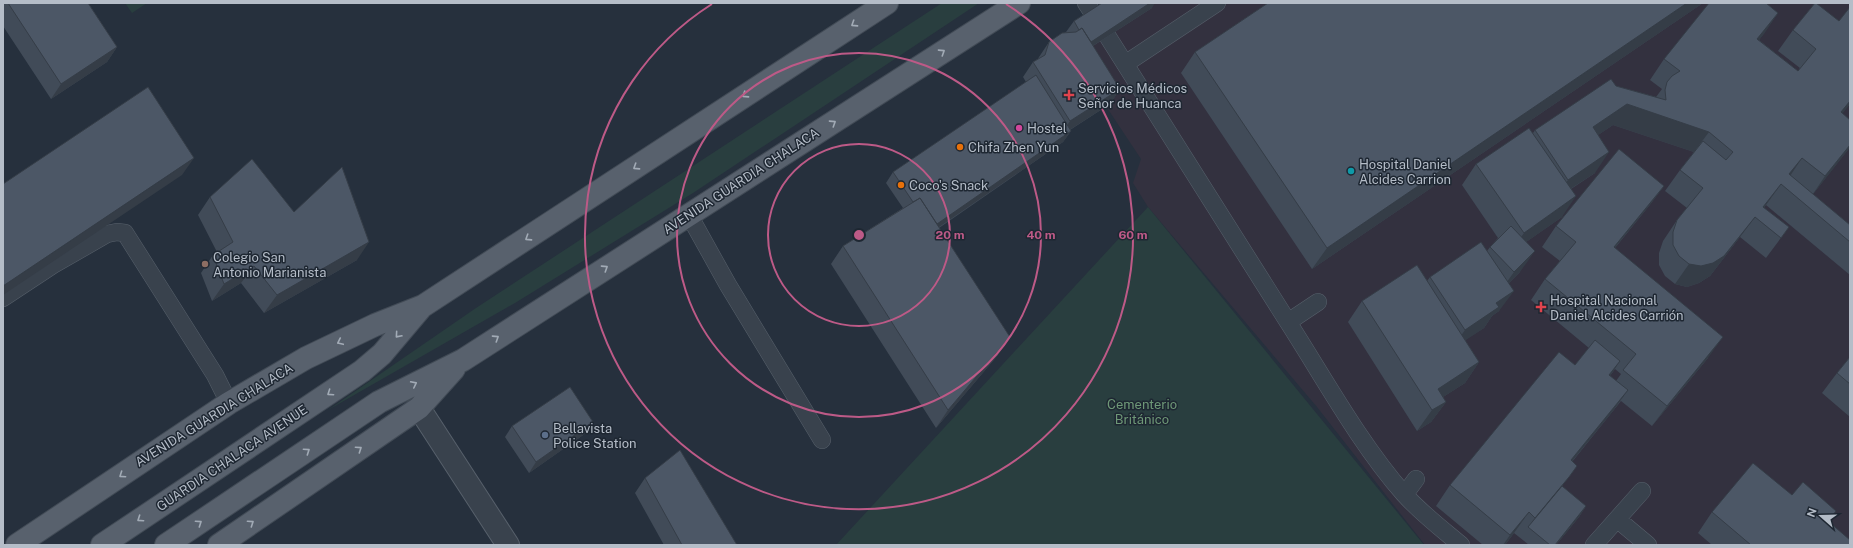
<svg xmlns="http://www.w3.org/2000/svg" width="1853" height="548" viewBox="0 0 1853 548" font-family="'Public Sans',sans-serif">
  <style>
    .medical { fill: #33313f }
    .green { fill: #293e3f }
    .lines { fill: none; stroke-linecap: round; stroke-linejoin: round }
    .lane-casing { stroke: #57606b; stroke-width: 18 }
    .street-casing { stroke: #57606b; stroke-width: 24 }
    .primary-casing { stroke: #424b56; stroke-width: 24 }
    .lane { stroke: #39424d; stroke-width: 17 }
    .street { stroke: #39424d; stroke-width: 22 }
    .primary { stroke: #58616d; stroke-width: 22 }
    .wall { fill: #414b58; fill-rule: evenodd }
    .shaded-wall { fill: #353d47 }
    .building { fill: #4c5766; stroke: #353d47 }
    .oneway { stroke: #a2abb6 }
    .ring { fill: none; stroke: #bd5a87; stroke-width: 2 }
    .health-dot { fill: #e0444e; stroke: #1e2732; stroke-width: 1.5 }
    .hotel-dot { fill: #d1479c; stroke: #1e2732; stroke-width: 1.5 }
    .food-dot { fill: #e8710a; stroke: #1e2732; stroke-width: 1.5 }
    .culture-dot { fill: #0f9aa8; stroke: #1e2732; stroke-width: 1.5 }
    .education-dot { fill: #8d6e63; stroke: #1e2732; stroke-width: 1.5 }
    .service-dot { fill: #5c6f8a; stroke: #1e2732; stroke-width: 1.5 }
    .labels { text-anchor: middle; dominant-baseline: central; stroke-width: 3; stroke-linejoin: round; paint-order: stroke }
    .poi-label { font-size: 13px; fill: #b5bdc8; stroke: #1e2732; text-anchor: start }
    .street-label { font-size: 13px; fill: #b5bdc8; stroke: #1e2732 }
    .park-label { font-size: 13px; fill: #6e9877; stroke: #1e2732 }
    .centre { fill: #bd5a87; stroke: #1e2732; stroke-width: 2 }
    .ring-label { font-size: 12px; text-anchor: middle; font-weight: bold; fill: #bd5a87; stroke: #1e2732; stroke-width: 3; stroke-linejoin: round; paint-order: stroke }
  </style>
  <rect width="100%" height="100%" fill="#26303d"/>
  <path class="medical" d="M1119,3H1850V545H1425L1317,407L1148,207L1133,183L1141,159L1062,40Z"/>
  <path class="green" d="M125,3H147L132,13Z
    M942,3H979L693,193L515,303L328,410L476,308Z
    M1148,207L1424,545H836Z"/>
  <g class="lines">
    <defs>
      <path id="lane" d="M1086,3L1094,15
        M1108,37L1288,322L1318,302
        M1125,64L1217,3
        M689,215L728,285L822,440
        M3,298L53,265L107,234L117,232L125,233L215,375L229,403
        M1288,322C1324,378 1360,444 1404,494C1421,513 1442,529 1461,545
        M1405,494L1416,479
        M1617,519L1648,545
        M1594,545L1642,491"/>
      <path id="street" d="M419,408L508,545"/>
      <path id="primary" d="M17,545L229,403L306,358L375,325L423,306L887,3
        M102,545L362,371L382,354L420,309
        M166,545L379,402L463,360L1019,3
        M219,545L419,408L454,369"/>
    </defs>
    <use href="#lane" class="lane-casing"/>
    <use href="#street" class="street-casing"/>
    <use href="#primary" class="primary-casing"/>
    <use href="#lane" class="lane"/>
    <use href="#street" class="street"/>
    <use href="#primary" class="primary"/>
  </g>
  <path class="wall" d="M3,3H88L117,47L107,62L51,99L3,26Z
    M1268,3H1703L1312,269L1181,73L1195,52Z
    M1815,3L1850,104L1842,113L1850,120V147L1813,194L1850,225V275L1766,205L1764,208L1789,227L1766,258L1740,237L1710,276L1699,283L1687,287L1675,284L1665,276L1659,265V253L1663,241L1677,220L1687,208L1665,191L1680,170L1694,152L1613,125L1598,135L1595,173L1571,189L1562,217L1526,242L1520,272L1509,283L1499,311L1492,316L1484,328L1465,340L1479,362L1465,383L1443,397L1446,402L1431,422L1417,431L1348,322L1362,301L1427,281L1430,277L1487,251L1490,247L1498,238L1462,185L1476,164L1533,133L1535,130L1616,86L1656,97L1662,89L1650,80L1664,59L1778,13L1759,40L1798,71L1800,68L1778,51L1793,30Z
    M1152,8L1093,46L1120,89L1110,104L1070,130L1071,131L1063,142L939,228L998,355L936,428L831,264L843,246L903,208L886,183L893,172L1026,82L1023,77L1033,62L1038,59L1039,57L1049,42L1066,32L1074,21Z
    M1664,186L1649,206L1615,248L1708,358L1652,426L1621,401L1613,411L1572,462L1562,487L1586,506L1579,517L1556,545H1529L1514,533L1505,545H1483L1436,506L1450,485L1575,365L1589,348L1531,300L1545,279L1560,261L1542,247L1556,226ZM1615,369L1621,374L1616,381L1610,376Z
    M210,197L294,212L357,260L264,313L241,283L212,301L201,273L213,255L217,252L198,215Z
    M1850,357V417L1822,393L1837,373Z
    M512,426L586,433L529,473L505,437Z
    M645,478L737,545H664L635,493Z
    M1792,495L1836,511L1829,522L1850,545H1712L1698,533L1712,512Z"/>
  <path class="shaded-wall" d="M1150,3H1155L1152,8L1080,54L1088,43Z
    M1687,3H1703L1312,269L1327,248Z
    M1778,13L1764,34L1743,60L1757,39Z
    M117,47L107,62L51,99L61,84Z
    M1120,89L1110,104L1060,136L1070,121Z
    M1850,101V104L1827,133L1841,112Z
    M1627,104L1709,132L1694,152L1613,125L1579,148L1593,127Z
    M1071,131L1063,142L923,238L931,228Z
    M1850,145V147L1848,150L1811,197L1825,176Z
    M1609,152L1595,173L1553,200L1568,180Z
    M194,158L182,175L3,295V286Z
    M1802,158L1788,179L1789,174Z
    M1781,184L1766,205L1756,218L1763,207Z
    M1664,186L1649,206L1599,267L1614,247Z
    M1576,196L1562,217L1509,254L1524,233Z
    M1755,217L1740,237L1710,276L1699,283L1687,287L1675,284L1689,264Z
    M369,242L357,260L264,313L277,295Z
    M1535,251L1520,272L1499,293L1514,272Z
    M254,266L241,283L212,301L224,284Z
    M1514,291L1499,311L1492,316L1484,328L1451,350L1465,330L1496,303Z
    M1010,337L998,355L936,428L948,410Z
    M1723,337L1708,358L1652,426L1667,406Z
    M1620,361L1606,382L1609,375Z
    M1479,362L1465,383L1429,406L1438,389Z
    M1628,390L1613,411L1556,481L1571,460Z
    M1446,402L1431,422L1417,431L1432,410Z
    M593,422L586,433L529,473L536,462Z
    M1577,466L1562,486L1528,527L1535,518Z
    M1586,506L1579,517L1556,545H1555Z
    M1529,512L1514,533L1505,545H1503L1510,535Z"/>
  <path class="building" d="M8,3H88L117,47L61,84Z
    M1102,3H1150L1091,42L1082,28L1079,30L1074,21Z
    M1268,3H1687L1327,248L1195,52Z
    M1709,3H1766L1778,13L1757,39L1798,71L1816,49L1793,30L1815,3H1816L1839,21L1850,7V101L1841,112L1850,120V145L1825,176L1802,158L1789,174L1850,225V242L1781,184L1763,207L1789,227L1781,238L1755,217L1724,256L1713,263L1701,266L1689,264L1679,256L1673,245V232L1677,220L1703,188L1680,170L1703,141L1726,160L1733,152L1709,132L1627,104L1593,127L1609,152L1568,180L1535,130L1611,79L1616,86L1666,100L1665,90L1667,82L1672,76L1680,71L1664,59Z
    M1082,28L1120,89L1070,121L1033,62L1045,55L1049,42L1062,33L1076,32Z
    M1036,75L1071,131L937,224L920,198L913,202L893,172Z
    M148,87L194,158L3,286V184Z
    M1529,128L1576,196L1524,233L1476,164Z
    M1619,149L1664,186L1614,247L1723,337L1667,406L1623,370L1636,354L1545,279L1576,242L1556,226Z
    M252,159L294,212L342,167L369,242L277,295L254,266L224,284L213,255L233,242L210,197Z
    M920,198L1010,337L948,410L843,246Z
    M1511,226L1535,251L1514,272L1490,247Z
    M1481,242L1514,291L1496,303L1499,307L1465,330L1430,277Z
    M1417,265L1479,362L1438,389L1446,402L1432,410L1362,301Z
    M1595,340L1620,361L1609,375L1628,390L1571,460L1577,466L1569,477L1535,518L1529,512L1510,535L1450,485L1559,352L1575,365Z
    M1850,357V384L1837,373Z
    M570,387L593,422L536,462L512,426Z
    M680,450L737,545H682L645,478Z
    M1753,463L1792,495L1803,482L1836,511L1828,521L1850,540V545H1751L1712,512Z
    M1562,486L1586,506L1555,545H1550L1528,527Z"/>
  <defs><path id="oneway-chevron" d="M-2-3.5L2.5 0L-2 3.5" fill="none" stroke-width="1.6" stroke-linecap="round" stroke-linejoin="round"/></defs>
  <g class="oneway">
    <use href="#oneway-chevron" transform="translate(854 24) rotate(147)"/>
    <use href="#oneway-chevron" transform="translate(942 52) rotate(-33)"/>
    <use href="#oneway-chevron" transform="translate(745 95) rotate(147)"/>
    <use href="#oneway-chevron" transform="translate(833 123) rotate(-33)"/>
    <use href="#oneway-chevron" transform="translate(636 167) rotate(147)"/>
    <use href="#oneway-chevron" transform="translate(528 238) rotate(147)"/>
    <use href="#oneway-chevron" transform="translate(605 268) rotate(-33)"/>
    <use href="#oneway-chevron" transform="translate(398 335) rotate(131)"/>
    <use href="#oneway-chevron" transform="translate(496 338) rotate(-33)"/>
    <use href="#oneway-chevron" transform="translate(340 342) rotate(155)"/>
    <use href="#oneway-chevron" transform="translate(414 384) rotate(-27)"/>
    <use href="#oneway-chevron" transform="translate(330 393) rotate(146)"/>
    <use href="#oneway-chevron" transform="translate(359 449) rotate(-34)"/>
    <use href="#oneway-chevron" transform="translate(307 451) rotate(-34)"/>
    <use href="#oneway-chevron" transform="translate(122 475) rotate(146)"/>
    <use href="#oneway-chevron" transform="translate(140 519) rotate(146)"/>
    <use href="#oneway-chevron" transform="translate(199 523) rotate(-34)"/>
    <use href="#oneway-chevron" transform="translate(251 523) rotate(-34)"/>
  </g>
  <g class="ring">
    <circle cx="859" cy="235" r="91"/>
    <circle cx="859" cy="235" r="182"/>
    <path d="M1006 4A274 274 0 1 1 712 4"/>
  </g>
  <g class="health-dot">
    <path d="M1067 89h4v4h4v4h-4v4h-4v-4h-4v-4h4z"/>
    <path d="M1539 301h4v4h4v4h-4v4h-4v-4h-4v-4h4z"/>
  </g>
  <circle class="hotel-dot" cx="1019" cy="128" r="4"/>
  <g class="food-dot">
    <circle cx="960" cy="147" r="4"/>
    <circle cx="901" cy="185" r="4"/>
  </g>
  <circle class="culture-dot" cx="1351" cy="171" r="4"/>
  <circle class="education-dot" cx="205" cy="264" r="4"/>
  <circle class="service-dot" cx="545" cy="435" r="4"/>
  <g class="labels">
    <g class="poi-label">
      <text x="1078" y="88">Servicios Médicos<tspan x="1078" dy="15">Señor de Huanca</tspan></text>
      <text x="1027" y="128">Hostel</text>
      <text x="968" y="147">Chifa Zhen Yun</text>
      <text x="1359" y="164">Hospital Daniel<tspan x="1359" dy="15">Alcides Carrion</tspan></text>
      <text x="909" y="185">Coco's Snack</text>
      <text x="213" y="257">Colegio San<tspan x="213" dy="15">Antonio Marianista</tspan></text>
      <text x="1550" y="300">Hospital Nacional<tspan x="1550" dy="15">Daniel Alcides Carrión</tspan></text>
      <text x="553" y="428">Bellavista<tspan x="553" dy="15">Police Station</tspan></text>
    </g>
    <g class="street-label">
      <text transform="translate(741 181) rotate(-33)">AVENIDA GUARDIA CHALACA</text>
      <text transform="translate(214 415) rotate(-32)">AVENIDA GUARDIA CHALACA</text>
      <text transform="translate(232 458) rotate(-34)">GUARDIA CHALACA AVENUE</text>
    </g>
    <g class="park-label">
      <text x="1142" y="404">Cementerio<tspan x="1142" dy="15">Británico</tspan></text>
    </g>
  </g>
  <circle cx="859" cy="235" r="6" class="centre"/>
  <g class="ring-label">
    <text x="950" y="239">20 m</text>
    <text x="1041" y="239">40 m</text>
    <text x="1133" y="239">60 m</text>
  </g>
  <rect width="1853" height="548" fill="none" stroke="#b5bdc8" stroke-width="8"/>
  <g transform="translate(1821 516) rotate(290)" stroke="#1e2732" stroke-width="3" paint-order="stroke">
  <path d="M0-3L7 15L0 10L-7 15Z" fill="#b5bdc8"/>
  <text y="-6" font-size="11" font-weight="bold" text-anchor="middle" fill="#b5bdc8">N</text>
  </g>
</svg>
